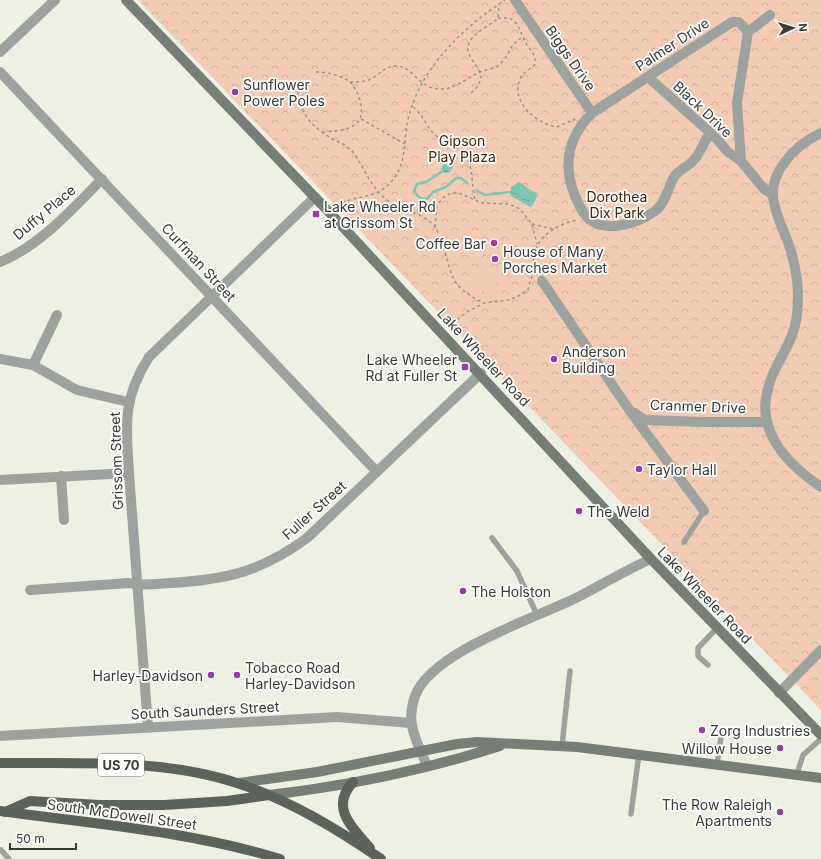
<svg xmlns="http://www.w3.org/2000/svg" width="821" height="859" viewBox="0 0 821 859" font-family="Inter,sans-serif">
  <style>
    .park { fill: url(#park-crowns) }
    .garden { fill: #f3cbb3 }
    .water { fill: url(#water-ripples) }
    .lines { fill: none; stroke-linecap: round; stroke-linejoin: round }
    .stream { stroke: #7cc7b2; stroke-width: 2.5 }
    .path { stroke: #94968d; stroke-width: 1.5; stroke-dasharray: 3 3; stroke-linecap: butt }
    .lane { stroke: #9ea29e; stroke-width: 5.5 }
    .street { stroke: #9ea29e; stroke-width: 10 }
    .secondary { stroke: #777d77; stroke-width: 10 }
    .primary { stroke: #5c635c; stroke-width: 10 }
    .poi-dot { fill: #9a3ca5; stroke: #fff; stroke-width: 1.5 }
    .labels { text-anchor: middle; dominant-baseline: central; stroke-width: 3.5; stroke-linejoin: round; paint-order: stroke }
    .shield { fill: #fff; stroke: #747572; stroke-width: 1 }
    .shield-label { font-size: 13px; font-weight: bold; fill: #393a35 }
    .street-label { font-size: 14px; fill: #393a35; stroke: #fff }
    .poi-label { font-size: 14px; fill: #393a35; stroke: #fff; text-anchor: start }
    .park-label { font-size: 14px; fill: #482408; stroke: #fff }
  </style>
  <defs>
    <pattern id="park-crowns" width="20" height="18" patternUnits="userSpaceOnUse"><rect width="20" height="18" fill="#f3cbb3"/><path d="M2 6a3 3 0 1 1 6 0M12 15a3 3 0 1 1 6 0" fill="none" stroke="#d1af9b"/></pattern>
    <pattern id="water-ripples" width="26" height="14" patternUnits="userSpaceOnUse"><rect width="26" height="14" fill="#7cc7b2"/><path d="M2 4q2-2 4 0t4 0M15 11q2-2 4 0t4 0" fill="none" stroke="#67a392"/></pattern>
  </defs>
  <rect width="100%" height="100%" fill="#eef0e3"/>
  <path class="park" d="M138,0H821V710Z"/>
  <path class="garden" d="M473,265L499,277L490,294L465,282Z"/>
  <path class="water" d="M446,160L454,165L450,172L444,173L441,169Z
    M519,182L538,195L533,205L530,207L510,195L511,187Z"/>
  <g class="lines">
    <path class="stream" d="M441,172L428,181L417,184L414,191C417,197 420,199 427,199L433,192L446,187L456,178H461L467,183
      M476,190L485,195L510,192"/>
    <path class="path" d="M498,18H510L517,24L527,45L535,56V64C531,69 523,72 520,79C510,102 537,124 557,127L575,119
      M316,72C327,72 339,75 349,81C358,88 367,114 357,123C349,131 333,131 322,132
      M296,80C298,107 305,122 329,137C337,142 346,144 352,151C365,168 371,190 390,202C405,212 423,212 435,227C438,231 439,237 441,241C454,274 446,285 484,303
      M350,82C357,82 364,82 371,79C380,74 386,65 398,66C413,68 418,85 433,88C452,93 464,79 480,72C487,69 497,69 502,62C512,51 507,47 523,37
      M471,93C497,70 461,62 469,43C474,32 490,26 498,18L499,4
      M413,107C422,113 426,126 434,134C444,143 459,146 466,157C474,169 471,186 475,199
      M361,119L405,144
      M337,206C354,194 374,201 391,182C406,165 404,144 407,124C417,71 462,28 505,0
      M418,214L437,205L444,197L451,193H459L482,203L509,204L520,209L532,224L537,244
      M532,224L553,229
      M435,227L437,205
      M448,327L467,312L484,303L509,300L523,294L528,290C529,282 533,276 534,269C534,264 533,260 534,256C537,235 560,223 578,220"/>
    <path class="lane" d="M492,538L517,571L537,615
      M684,542L704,511
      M708,665L698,656V648L717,628
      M562,746L570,671
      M717,765L721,737
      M797,774L803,755L821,739
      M631,814L639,754
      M1,850L9,859"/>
    <path class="street" d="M515,0L592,113L732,22H739L748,32
      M770,15L748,32L737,103L741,161L764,189L772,194
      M0,52L55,0
      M0,72L377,472
      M648,77L714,136L728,152L741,161
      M592,113C568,137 562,164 575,196C578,203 582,212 587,217C603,235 639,223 655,211C665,204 668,188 674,177C679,170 687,167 693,161C699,156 704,141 710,133
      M821,133C806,140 794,149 784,163C760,195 781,219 791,251C795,266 798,281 798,296C798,309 797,323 792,335C786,352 774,367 769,385C754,430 787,464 821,487
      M0,262C40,246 72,209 102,179
      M542,281L630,411L704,511
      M0,359L33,365L77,390L128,402
      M33,365L57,315
      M634,413L645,420L704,422H767
      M61,476L64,520
      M0,480L129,473
      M30,590L129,583C142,586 156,584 169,583C225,580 261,572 307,538L481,373
      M779,693L821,650
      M148,727L129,473C126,426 122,399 149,357L315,197
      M0,736L337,717L411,723
      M427,766C417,741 405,724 415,696C432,651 536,618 578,597C603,584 626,570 651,559"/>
    <path class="secondary" d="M126,0L329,212L651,559L821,735
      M239,783L317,772L457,744L477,742L577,747L821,778
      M269,795C347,786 425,770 500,746"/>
    <path class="primary" d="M0,763C79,764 164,758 240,784C291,801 337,829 381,859
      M353,782C329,808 353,828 370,848
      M0,811C94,824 189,831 280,859
      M5,812L30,801L100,805H164L227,801L269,795"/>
  </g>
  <g class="poi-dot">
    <circle cx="235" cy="92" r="4"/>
    <rect x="312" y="210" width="8" height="8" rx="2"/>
    <circle cx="494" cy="243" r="4"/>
    <circle cx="495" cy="259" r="4"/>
    <circle cx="554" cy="359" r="4"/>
    <rect x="461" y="363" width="8" height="8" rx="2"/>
    <circle cx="639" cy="469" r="4"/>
    <circle cx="579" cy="511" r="4"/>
    <circle cx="463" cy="591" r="4"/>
    <circle cx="211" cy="675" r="4"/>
    <circle cx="237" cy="675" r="4"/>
    <circle cx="702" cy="730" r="4"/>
    <circle cx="780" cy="748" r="4"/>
    <circle cx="780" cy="812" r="4"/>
  </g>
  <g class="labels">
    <rect class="shield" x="98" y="754" width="46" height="22" rx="3"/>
    <g class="shield-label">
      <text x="121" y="765">US 70</text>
    </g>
    <g class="street-label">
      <text transform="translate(672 44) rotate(-33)">Palmer Drive</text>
      <text transform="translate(571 58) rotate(55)">Biggs Drive</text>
      <text transform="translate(703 109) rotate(43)">Black Drive</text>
      <text transform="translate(44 212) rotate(-40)">Duffy Place</text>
      <text transform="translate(199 262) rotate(47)">Curfman Street</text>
      <text transform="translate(484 357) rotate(47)">Lake Wheeler Road</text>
      <text transform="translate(698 406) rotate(2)">Cranmer Drive</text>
      <text transform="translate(116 461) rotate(-92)">Grissom Street</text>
      <text transform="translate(314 510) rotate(-42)">Fuller Street</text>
      <text transform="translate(705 595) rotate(46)">Lake Wheeler Road</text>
      <text transform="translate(205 710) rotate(-3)">South Saunders Street</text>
      <text transform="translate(122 814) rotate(8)">South McDowell Street</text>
    </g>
    <g class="poi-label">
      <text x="243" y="84">Sunflower<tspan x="243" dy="16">Power Poles</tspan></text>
      <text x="324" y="206">Lake Wheeler Rd<tspan x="324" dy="16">at Grissom St</tspan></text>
      <text x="486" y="243" text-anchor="end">Coffee Bar</text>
      <text x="503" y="251">House of Many<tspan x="503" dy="16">Porches Market</tspan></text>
      <text x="562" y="351">Anderson<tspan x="562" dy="16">Building</tspan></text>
      <text x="457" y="359" text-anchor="end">Lake Wheeler<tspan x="457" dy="16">Rd at Fuller St</tspan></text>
      <text x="647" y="469">Taylor Hall</text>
      <text x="587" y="511">The Weld</text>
      <text x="471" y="591">The Holston</text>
      <text x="245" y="667">Tobacco Road<tspan x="245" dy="16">Harley-Davidson</tspan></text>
      <text x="203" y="675" text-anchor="end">Harley-Davidson</text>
      <text x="710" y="730">Zorg Industries</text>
      <text x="772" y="748" text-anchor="end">Willow House</text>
      <text x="772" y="804" text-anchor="end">The Row Raleigh<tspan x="772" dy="16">Apartments</tspan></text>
    </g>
    <g class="park-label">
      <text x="462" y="140">Gipson<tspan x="462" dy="16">Play Plaza</tspan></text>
      <text x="617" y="196">Dorothea<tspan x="617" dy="16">Dix Park</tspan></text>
    </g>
  </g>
  <g transform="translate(793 28) rotate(86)" stroke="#ffffff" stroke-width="3" paint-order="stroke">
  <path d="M0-3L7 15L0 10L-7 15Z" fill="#393a35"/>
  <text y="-6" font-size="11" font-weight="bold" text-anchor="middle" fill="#393a35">N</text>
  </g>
  <path d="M10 843v6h66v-6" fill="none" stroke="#393a35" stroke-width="2"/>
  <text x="16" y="843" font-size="12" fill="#393a35" stroke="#ffffff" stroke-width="3" paint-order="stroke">50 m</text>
</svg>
